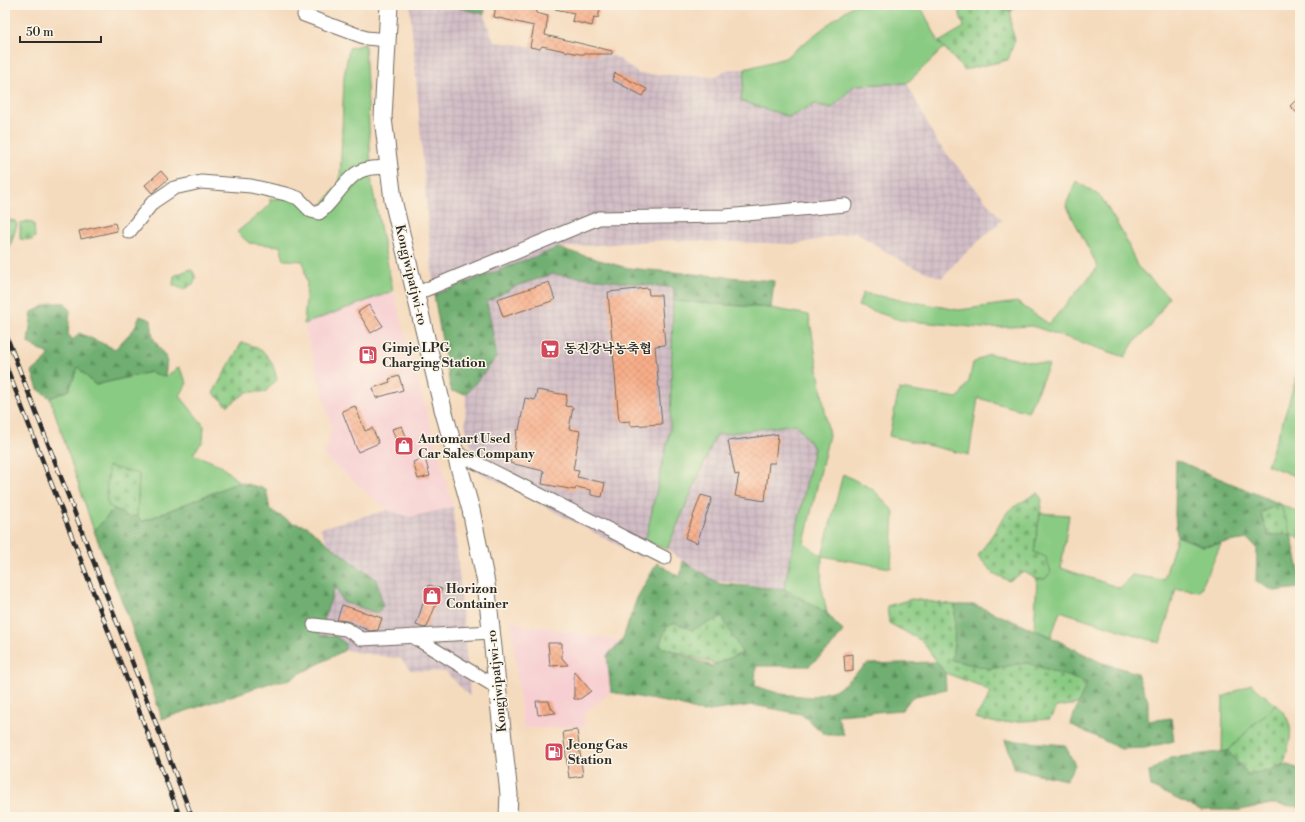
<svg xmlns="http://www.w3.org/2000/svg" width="1305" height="822" viewBox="0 0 1305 822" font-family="'Libre Bodoni','Noto Serif KR',serif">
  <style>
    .built { fill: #f7cfd2 }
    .industrial { fill: url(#industrial-grid) }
    .grass { fill: #8acb83; stroke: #5a7b57 }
    .forest { fill: url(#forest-firs); stroke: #4d6d4e; fill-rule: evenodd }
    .cemetery { fill: url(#cemetery-stones); stroke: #5a7b57 }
    .building { fill: url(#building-cross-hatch) }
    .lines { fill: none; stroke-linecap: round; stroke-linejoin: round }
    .minor-casing { stroke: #72695e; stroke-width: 15 }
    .major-casing { stroke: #72695e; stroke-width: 19 }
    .minor { stroke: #fff; stroke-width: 13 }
    .major { stroke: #fff; stroke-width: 17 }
    .rail-casing { stroke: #2b2b2b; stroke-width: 4.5 }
    .rail { stroke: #fcf5e5; stroke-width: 3; stroke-dasharray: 9; stroke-linecap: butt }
    .labels { text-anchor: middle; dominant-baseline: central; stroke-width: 3; stroke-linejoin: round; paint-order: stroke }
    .street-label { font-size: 13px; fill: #2b2b2b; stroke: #fcf5e5 }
    .poi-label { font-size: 13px; font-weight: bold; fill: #2b2b2b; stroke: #fcf5e5; text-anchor: start }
  </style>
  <defs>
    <pattern id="industrial-grid" width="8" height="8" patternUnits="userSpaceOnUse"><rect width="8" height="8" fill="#d2bdc6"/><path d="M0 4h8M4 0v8" fill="none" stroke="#b4a3aa"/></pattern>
    <pattern id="forest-firs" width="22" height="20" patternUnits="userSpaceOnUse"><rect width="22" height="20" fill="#6faf71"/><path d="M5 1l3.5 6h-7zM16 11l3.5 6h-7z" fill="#5b8f5d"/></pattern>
    <pattern id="cemetery-stones" width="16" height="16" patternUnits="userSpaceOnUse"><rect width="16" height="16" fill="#8acb83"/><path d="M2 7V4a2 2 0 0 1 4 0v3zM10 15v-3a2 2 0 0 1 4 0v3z" fill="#77ae71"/></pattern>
    <pattern id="building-cross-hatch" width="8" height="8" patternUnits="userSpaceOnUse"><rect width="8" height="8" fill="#f8ad89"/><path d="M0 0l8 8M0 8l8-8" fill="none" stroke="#d59576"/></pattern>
  </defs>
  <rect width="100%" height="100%" fill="#fcf5e5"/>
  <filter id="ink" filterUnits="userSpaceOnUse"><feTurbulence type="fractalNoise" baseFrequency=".025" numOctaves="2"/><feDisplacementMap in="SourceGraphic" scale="8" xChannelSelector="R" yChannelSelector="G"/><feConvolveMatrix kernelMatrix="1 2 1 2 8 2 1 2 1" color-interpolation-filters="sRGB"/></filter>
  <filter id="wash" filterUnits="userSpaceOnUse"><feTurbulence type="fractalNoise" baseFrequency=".012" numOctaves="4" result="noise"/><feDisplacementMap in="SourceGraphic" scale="16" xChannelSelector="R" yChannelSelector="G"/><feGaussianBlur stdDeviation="0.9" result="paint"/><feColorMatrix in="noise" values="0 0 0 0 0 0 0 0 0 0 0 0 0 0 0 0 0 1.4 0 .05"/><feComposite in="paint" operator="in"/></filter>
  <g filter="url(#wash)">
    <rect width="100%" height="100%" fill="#f5dbbe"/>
    <path class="built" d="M393,291L453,507L410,517L387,510L325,456L332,428L304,324Z
      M511,622L622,641L607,655L611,692L583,714L585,727L523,728Z"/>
    <path class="industrial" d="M410,5H448L484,14L494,42L615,56L639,74L716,77L729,69H745L741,101L790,117L815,104L832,108L855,85L907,83L937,142L1002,220L957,261L942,278L906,264L855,232L797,244L664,240L558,248L434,295Z
      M553,274L674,288L670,430L642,558L478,471L465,424L466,394L497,357L487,302L516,286Z
      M796,424L814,448L784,589L708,580L667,549L716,435Z
      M453,507L470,697L446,672L410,670L401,659L345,650V643L319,635L335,585L376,579L328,544L320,528L387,510L410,517Z"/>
    <path class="grass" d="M853,5H920L939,42L944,48L907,83L855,85L832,108L815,104L790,117L741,101L745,69L785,58Z
      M365,44L372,186L393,291L304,324L307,284L303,261L284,260L280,246L249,243L237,232L270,205V199L307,196L321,207L340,182L344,77L349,48Z
      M1076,181L1101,197L1125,237L1137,266L1169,297L1151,326L1134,342L1125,357L1032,326L982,328L900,320L858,306L863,293L959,310L1017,302L1049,324L1098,267L1066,205Z
      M673,301L771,308L809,315L829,435L804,543L822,556L843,474L874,490L894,512L891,568L822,556L821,584L827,613L784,589L814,448L796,424L716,435L667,549L645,542L670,430Z
      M989,354L1049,365L1028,412L978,398L969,455L889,436L899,389L958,398L969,381L973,363Z
      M1300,365V478L1267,465L1284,418Z
      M78,367L95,385L151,372L165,377L179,367L187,383L180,396L204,426L203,441L193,454L220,465L239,482L141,522L137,515L139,474L108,505L114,509L94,531L50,398L69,390Z
      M1280,504L1300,513V539L1291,534Z
      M1040,513L1069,515L1061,568L1120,588L1132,575L1164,580L1177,536L1203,546L1221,544L1200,591L1176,589L1160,643L1060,611L1051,637L1034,629L1037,579L1045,578L1034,552Z
      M1251,684L1276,705L1251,727L1228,751L1222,752L1223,697Z"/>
    <path class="forest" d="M448,5H486L484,14Z
      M987,5H1019L1011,11Z
      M558,248L627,268L774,281L771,308L673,301L674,288L553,274L516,286L487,302L497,357L466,394L451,391L434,295Z
      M51,303H65L70,311L68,334L73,340L79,333L115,349L134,329L140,316L151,320L153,338L167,359L165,377L150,372L95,385L78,367L69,390L50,398L38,389L32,372L47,359L48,354L28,343L32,312Z
      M1176,460L1280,504L1261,512L1268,535L1291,534L1300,575V588L1274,591L1256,582L1257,549L1248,539L1203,546L1177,536L1175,515Z
      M239,482L266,489L270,510L293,523L307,526L328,544L376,579L383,606L377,613L343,602L335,586L319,635L335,636L345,643V650L286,681L273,682L162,719L129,619L94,531L114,509L131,518L137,515L142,522Z
      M683,561L720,584L784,589L827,613L843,631L832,646L809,666H756L755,686L781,694L811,697L838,689L867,664L937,662L945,673L946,689L912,697L902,710L837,715L844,735H826L801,714L753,705L702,712L676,704L611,692L607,655L622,641L637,598L657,563L680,577ZM675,623L742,653L712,666L659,646L667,627Z
      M955,605H975L1051,637L1100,662L1137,673L1148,701V721L1171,718L1174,741L1145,748L1121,749L1070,724L1087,683L1027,663L990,669L950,660L954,645Z
      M1005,740L1065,745L1075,765L1066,780L1015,769Z
      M1228,751L1248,774L1268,771L1284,764L1300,769V807L1272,804L1240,810H1201L1151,787L1149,772L1170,758Z"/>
    <path class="cemetery" d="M957,5H987L1011,11V27L1015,39L1008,60L964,70L939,42L964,27Z
      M5,219L15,221L17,225L5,262Z
      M28,221L34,224L35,237L32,240L20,239V223Z
      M190,269L193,271L196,278L194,283L184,290L173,285L174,276Z
      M242,342C265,350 272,356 277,380L265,392H247L228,406L213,393Z
      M108,466L139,474L137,515L131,518L108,505L106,496Z
      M1038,492L1042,500L1034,552L1046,557L1051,572L1045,579H1037L1024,572L1009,581L993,573L978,556L1009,510Z
      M1280,504L1291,534L1268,535L1261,513Z
      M912,599L955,605L954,645L951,660L990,669L1027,663L1087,683L1078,704L1057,707L1050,719L997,723L975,718L991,693L981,686L945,673L922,641L889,623L887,606Z
      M722,617L742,653L715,664L659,646L667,627L675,623L692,630Z
      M1276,705C1298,724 1290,739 1284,764L1268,771L1248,774L1228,751L1251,727Z"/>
    <g id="blocks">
      <path class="building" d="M496,5H538L536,13L548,16L545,35L612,51V54H579L542,46L540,49L530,47L534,26L494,17Z
        M556,5H601L598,18L594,17L592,26L572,21L574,13L555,9Z
        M615,73L647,89L643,96L612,80Z
        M1300,96V116L1290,106Z
        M161,171L168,179L152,193L145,185Z
        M115,223L117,231L81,239L79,231Z
        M549,282L555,300L503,317L497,299Z
        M648,288L649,295H661L665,345L655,346L662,424L630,426V421L619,422L608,292Z
        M369,305L383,326L371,333L358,312Z
        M370,347L374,361L366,364L362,349Z
        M399,376L403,390L376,398L373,388L390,382L389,379Z
        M537,390L567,395L565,406L573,407L569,429L580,431L573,470L579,471L577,477L605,483L602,497L591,495V490L576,487L575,490L542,484L544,471L510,463L512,452H514L517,430H519L525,398L535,400Z
        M355,406L365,431L372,428L379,443L358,452L342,411Z
        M402,426L411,449L401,453L392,429Z
        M778,434L775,463H769L765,501L735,496L739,474L735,475L728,441Z
        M425,458L430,476L418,479L413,462Z
        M701,495L712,498L697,543L685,538Z
        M429,585L442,589L427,627L424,628L416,625Z
        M342,605L382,618L378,630L370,631L347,621L337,620Z
        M548,643H562V658L568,665L550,666Z
        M853,654V671L845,672L844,655Z
        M574,671L591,691L580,699H574Z
        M536,701H549L551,708L556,713L538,715Z
        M577,730L583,776L569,778L563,732Z"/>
    </g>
  </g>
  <g filter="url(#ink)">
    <use href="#blocks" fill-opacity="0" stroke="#72695e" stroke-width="1"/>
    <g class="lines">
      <defs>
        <path id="minor" d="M304,15L366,38L387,40
          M129,232L153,202L174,188L201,182L251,186L286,194L298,198L311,211L319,213C335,202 347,172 367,169C374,167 382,168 389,167
          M415,294L599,218L725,216L845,205
          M455,452L665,558
          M314,625L346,629L362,639L492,632
          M412,636L498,688"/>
        <path id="major" d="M389,5L383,118L393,200L443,409L471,510L486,583L509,794L508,817"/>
      </defs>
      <use href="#minor" class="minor-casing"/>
      <use href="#major" class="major-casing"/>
      <use href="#minor" class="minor"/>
      <use href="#major" class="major"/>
      <defs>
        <path id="rail" d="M5,332L192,817
          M5,363L180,817"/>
      </defs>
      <use href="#rail" class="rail-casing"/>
      <use href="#rail" class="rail"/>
    </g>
  </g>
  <defs>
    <symbol id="supermarket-square" viewBox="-11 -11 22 22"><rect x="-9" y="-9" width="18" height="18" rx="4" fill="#d1495b" stroke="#fcf5e5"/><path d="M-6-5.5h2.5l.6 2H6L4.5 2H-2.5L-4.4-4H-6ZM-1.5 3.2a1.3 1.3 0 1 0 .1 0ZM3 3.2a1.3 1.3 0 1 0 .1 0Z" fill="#fff"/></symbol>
    <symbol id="fuel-square" viewBox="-11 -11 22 22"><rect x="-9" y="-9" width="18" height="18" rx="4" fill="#d1495b" stroke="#fcf5e5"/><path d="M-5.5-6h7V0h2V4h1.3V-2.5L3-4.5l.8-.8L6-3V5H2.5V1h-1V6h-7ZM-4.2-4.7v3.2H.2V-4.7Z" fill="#fff"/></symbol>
    <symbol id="shop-square" viewBox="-11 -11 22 22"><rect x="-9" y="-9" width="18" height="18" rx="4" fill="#d1495b" stroke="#fcf5e5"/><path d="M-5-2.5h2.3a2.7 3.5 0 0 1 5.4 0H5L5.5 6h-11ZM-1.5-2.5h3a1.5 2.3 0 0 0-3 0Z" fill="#fff"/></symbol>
  </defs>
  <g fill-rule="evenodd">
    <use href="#supermarket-square" x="539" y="338" width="22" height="22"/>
    <use href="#fuel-square" x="357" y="344" width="22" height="22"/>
    <use href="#shop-square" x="393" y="435" width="22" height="22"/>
    <use href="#shop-square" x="421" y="585" width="22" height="22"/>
    <use href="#fuel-square" x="543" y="741" width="22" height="22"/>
  </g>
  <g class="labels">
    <g class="street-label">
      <text transform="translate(411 275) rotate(77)">Kongjwipatjwi-ro</text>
      <text transform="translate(497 681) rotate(-96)">Kongjwipatjwi-ro</text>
    </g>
    <g class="poi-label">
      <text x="382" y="348">Gimje LPG<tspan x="382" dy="15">Charging Station</tspan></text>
      <text x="564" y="349">동진강낙농축협</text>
      <text x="418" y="439">Automart Used<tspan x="418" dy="15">Car Sales Company</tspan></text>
      <text x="446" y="589">Horizon<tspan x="446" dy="15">Container</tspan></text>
      <text x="568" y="745">Jeong Gas<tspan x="568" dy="15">Station</tspan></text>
    </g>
  </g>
  <rect width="1305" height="822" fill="none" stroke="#fcf5e5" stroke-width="20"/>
  <path d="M20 36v6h81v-6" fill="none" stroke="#2b2b2b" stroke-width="2"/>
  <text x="26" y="36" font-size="12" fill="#2b2b2b" stroke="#fcf5e5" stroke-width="3" paint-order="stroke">50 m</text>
</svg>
